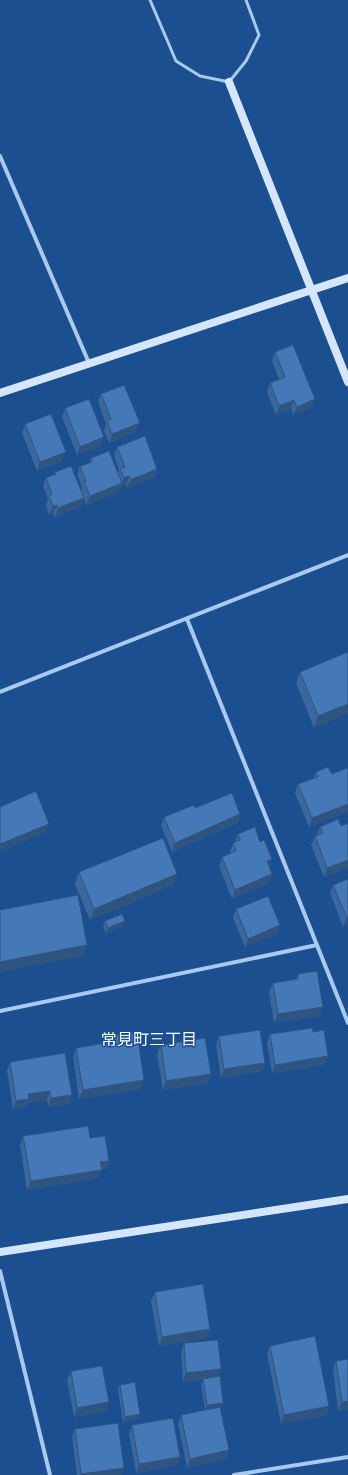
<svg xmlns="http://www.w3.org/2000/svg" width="348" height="1475" viewBox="0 0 348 1475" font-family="Figtree,'Noto Sans JP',sans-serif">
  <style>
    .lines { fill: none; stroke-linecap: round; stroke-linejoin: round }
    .lane { stroke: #a9c9ee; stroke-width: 3 }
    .street { stroke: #a9c9ee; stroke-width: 4 }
    .secondary { stroke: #d6e6fa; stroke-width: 8 }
    .wall { fill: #3a679d }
    .shaded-wall { fill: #305480 }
    .building { fill: #4478b7; stroke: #305480 }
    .labels { text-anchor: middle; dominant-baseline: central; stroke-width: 3; stroke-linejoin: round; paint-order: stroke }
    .neighbourhood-label { font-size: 16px; fill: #fff; stroke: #1b4f8f }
  </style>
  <rect width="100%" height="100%" fill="#1b4f8f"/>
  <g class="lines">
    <path class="lane" d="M150,0L176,61L200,76L229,82L246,61L259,35L246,0"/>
    <path class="street" d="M0,156L89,363
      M187,619L348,1023
      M0,692L348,555
      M0,1011L317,945
      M0,1271L50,1475
      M234,1475L348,1457"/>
    <path class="secondary" d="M229,82L348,382
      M0,393L348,278
      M0,1252L348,1199"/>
  </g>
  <path class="wall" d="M275,352L311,408L293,415L291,408L276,415L267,392L270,383L279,379L272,361Z
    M101,394L136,432L109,443L104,430L106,424L98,402Z
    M65,408L101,446L77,455L62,417Z
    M25,424L63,461L37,471L22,433Z
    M117,447L157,469L154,478L127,488L126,485L120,487L119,492L86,505L81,491L82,487L77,475L80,466L89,463L91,458L118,473L119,470L114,456Z
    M55,472L84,498L81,507L55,517L53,514L49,515L46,505L48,499L43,486L46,478L54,475Z
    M348,652L314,728L296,683L300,672Z
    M348,769V811L309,827L295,793L298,784L313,778L316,772L332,774Z
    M195,808L240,814L237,823L172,852L161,826L164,817Z
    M348,823V867L324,877L311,845L315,836L317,835L320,827L341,826Z
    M238,834L260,842L272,859L269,868L272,874L269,883L232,899L219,866L222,857L231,854L230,851L233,843L235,842Z
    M79,872L177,874L173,885L90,920L75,884Z
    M348,879V925L343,927L330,893L333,885Z
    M236,909L280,925L277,934L245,947L233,918Z
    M105,921L123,926L106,933L103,926Z
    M298,974L320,1016L274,1023L269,992L273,983L296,979Z
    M313,1032L328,1056L324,1065L272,1073L267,1043L270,1034Z
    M110,1036L141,1089L79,1099L73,1056L76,1048L108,1043Z
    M219,1036L265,1063L262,1071L221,1078L216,1045Z
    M161,1045L208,1083L163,1090L157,1054Z
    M10,1062L72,1095L69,1104L48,1107L47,1100L27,1103L26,1107L13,1110L7,1071Z
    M23,1136L90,1138L109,1161L106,1170H101L98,1178L27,1190L20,1145Z
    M155,1292L210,1329L207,1338L159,1346L151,1301Z
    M184,1343L221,1369L218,1376L223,1403L221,1408H220L229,1450L226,1459L187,1468L178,1424L181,1415L205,1410L201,1384L203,1380L183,1382L181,1352Z
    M270,1346L329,1406L326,1415L281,1424L267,1354Z
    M336,1361L348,1409L338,1411L333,1369Z
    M71,1371L106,1411L74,1417L67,1380Z
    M120,1385L140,1414L138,1419L123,1422L118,1390Z
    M132,1425L177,1465L136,1473L129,1434Z
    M75,1429L121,1475H77L72,1437Z"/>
  <path class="shaded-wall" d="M315,399L311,408L293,415L297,407Z
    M294,400L291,408L276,415L279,406Z
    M140,423L136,432L109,443L112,434Z
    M104,437L101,446L77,455L80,447Z
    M66,452L63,461L37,471L40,462Z
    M157,469L154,478L127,488L130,480Z
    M129,476L126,485L120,487L124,478Z
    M122,483L119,492L86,505L90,496Z
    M84,498L81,507L55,517L58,508Z
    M57,505L53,514L49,515L53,506Z
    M348,704V714L314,728L318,716Z
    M348,804V811L309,827L312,818Z
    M240,814L237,823L172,852L175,843Z
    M49,824L46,832L0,852V844Z
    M272,859L269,868L267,861Z
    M348,860V867L324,877L327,868Z
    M177,874L173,885L90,920L94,909Z
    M272,874L269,883L232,899L235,890Z
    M347,918H348V925L343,927Z
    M125,921L123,926L106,933L108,928Z
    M280,925L277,934L245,947L248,939Z
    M87,945L83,956L0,972V962Z
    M323,1007L320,1016L274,1023L278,1014Z
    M328,1056L324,1065L272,1073L275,1065Z
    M265,1063L262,1071L221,1078L224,1069Z
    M211,1074L208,1083L163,1090L166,1081Z
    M144,1080L141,1089L79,1099L83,1090Z
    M50,1091L47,1100L27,1103L26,1107L13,1110L16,1101L28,1094Z
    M72,1095L69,1104L48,1107L51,1098Z
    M109,1161L106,1170H101L98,1178L27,1190L31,1181L100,1162Z
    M210,1329L207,1338L159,1346L162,1337Z
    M221,1369L218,1378L203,1379V1380L183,1382L186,1373Z
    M348,1401V1409L338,1411L342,1402Z
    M109,1402L106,1411L74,1417L77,1408Z
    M223,1403L221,1408L205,1410L207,1405Z
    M329,1406L326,1415L281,1424L284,1415Z
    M140,1414L138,1419L123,1422L125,1417Z
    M229,1450L226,1459L187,1468L190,1459Z
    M180,1457L177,1465L136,1473L139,1464Z
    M124,1468L121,1475H81V1474Z"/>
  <path class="building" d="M293,345L315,399L297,407L294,400L279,406L270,383L285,377L275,352Z
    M124,385L140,423L112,434L107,421L111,419L101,394Z
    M89,399L104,437L80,447L65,408Z
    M51,414L66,452L40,462L25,424Z
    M145,436L157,469L130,480L129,476L124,478L120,469L125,467L117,447Z
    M109,451L122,483L90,496L84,482L86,481L80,466L92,462L91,458Z
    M71,466L84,498L58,508L57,505L53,506L49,496L52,494L46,478L56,474L55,472Z
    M348,652V704L318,716L300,672Z
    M328,767L332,774L347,768L348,769V804L312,818L298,784L318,777L316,772Z
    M36,791L49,824L0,844V807Z
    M232,793L240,814L175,843L164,817L194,805L195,808Z
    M338,819L341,826L348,823V860L327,868L315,836L323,833L320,827Z
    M255,827L260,842L264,840L272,859L267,861L272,874L235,890L222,857L236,851L233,843L240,840L238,834Z
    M163,838L177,874L94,909L79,872Z
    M348,879V918H347L333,885Z
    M78,895L87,945L0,962V910Z
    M268,896L280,925L248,939L236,909Z
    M122,914L125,921L108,928L105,921Z
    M317,971L323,1007L278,1014L273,983L298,979V974Z
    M312,1028L313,1032L324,1030L328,1056L275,1065L270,1034Z
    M260,1030L265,1063L224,1069L219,1036Z
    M137,1032L144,1080L83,1090L76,1048L111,1042L110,1036Z
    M205,1038L211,1074L166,1081L161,1045Z
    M65,1053L72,1095L51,1098L50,1091L28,1094L29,1099L16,1101L10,1062Z
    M88,1126L90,1138L105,1136L109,1161L100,1162L102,1170L31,1181L23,1136Z
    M203,1284L210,1329L162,1337L155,1292Z
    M315,1336L329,1406L284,1415L270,1346Z
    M218,1340L221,1369L186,1373L184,1343Z
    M348,1359V1401L342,1402L336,1361Z
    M102,1366L109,1402L77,1408L71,1371Z
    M220,1376L223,1403L207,1405L203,1379Z
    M135,1382L140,1414L125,1417L120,1385Z
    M220,1407L229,1450L190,1459L181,1415Z
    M173,1418L180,1457L139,1464L132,1425Z
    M118,1423L124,1468L81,1474L75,1429Z"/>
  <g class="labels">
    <g class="neighbourhood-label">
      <text x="149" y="1039">常見町三丁目</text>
    </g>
  </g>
</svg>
